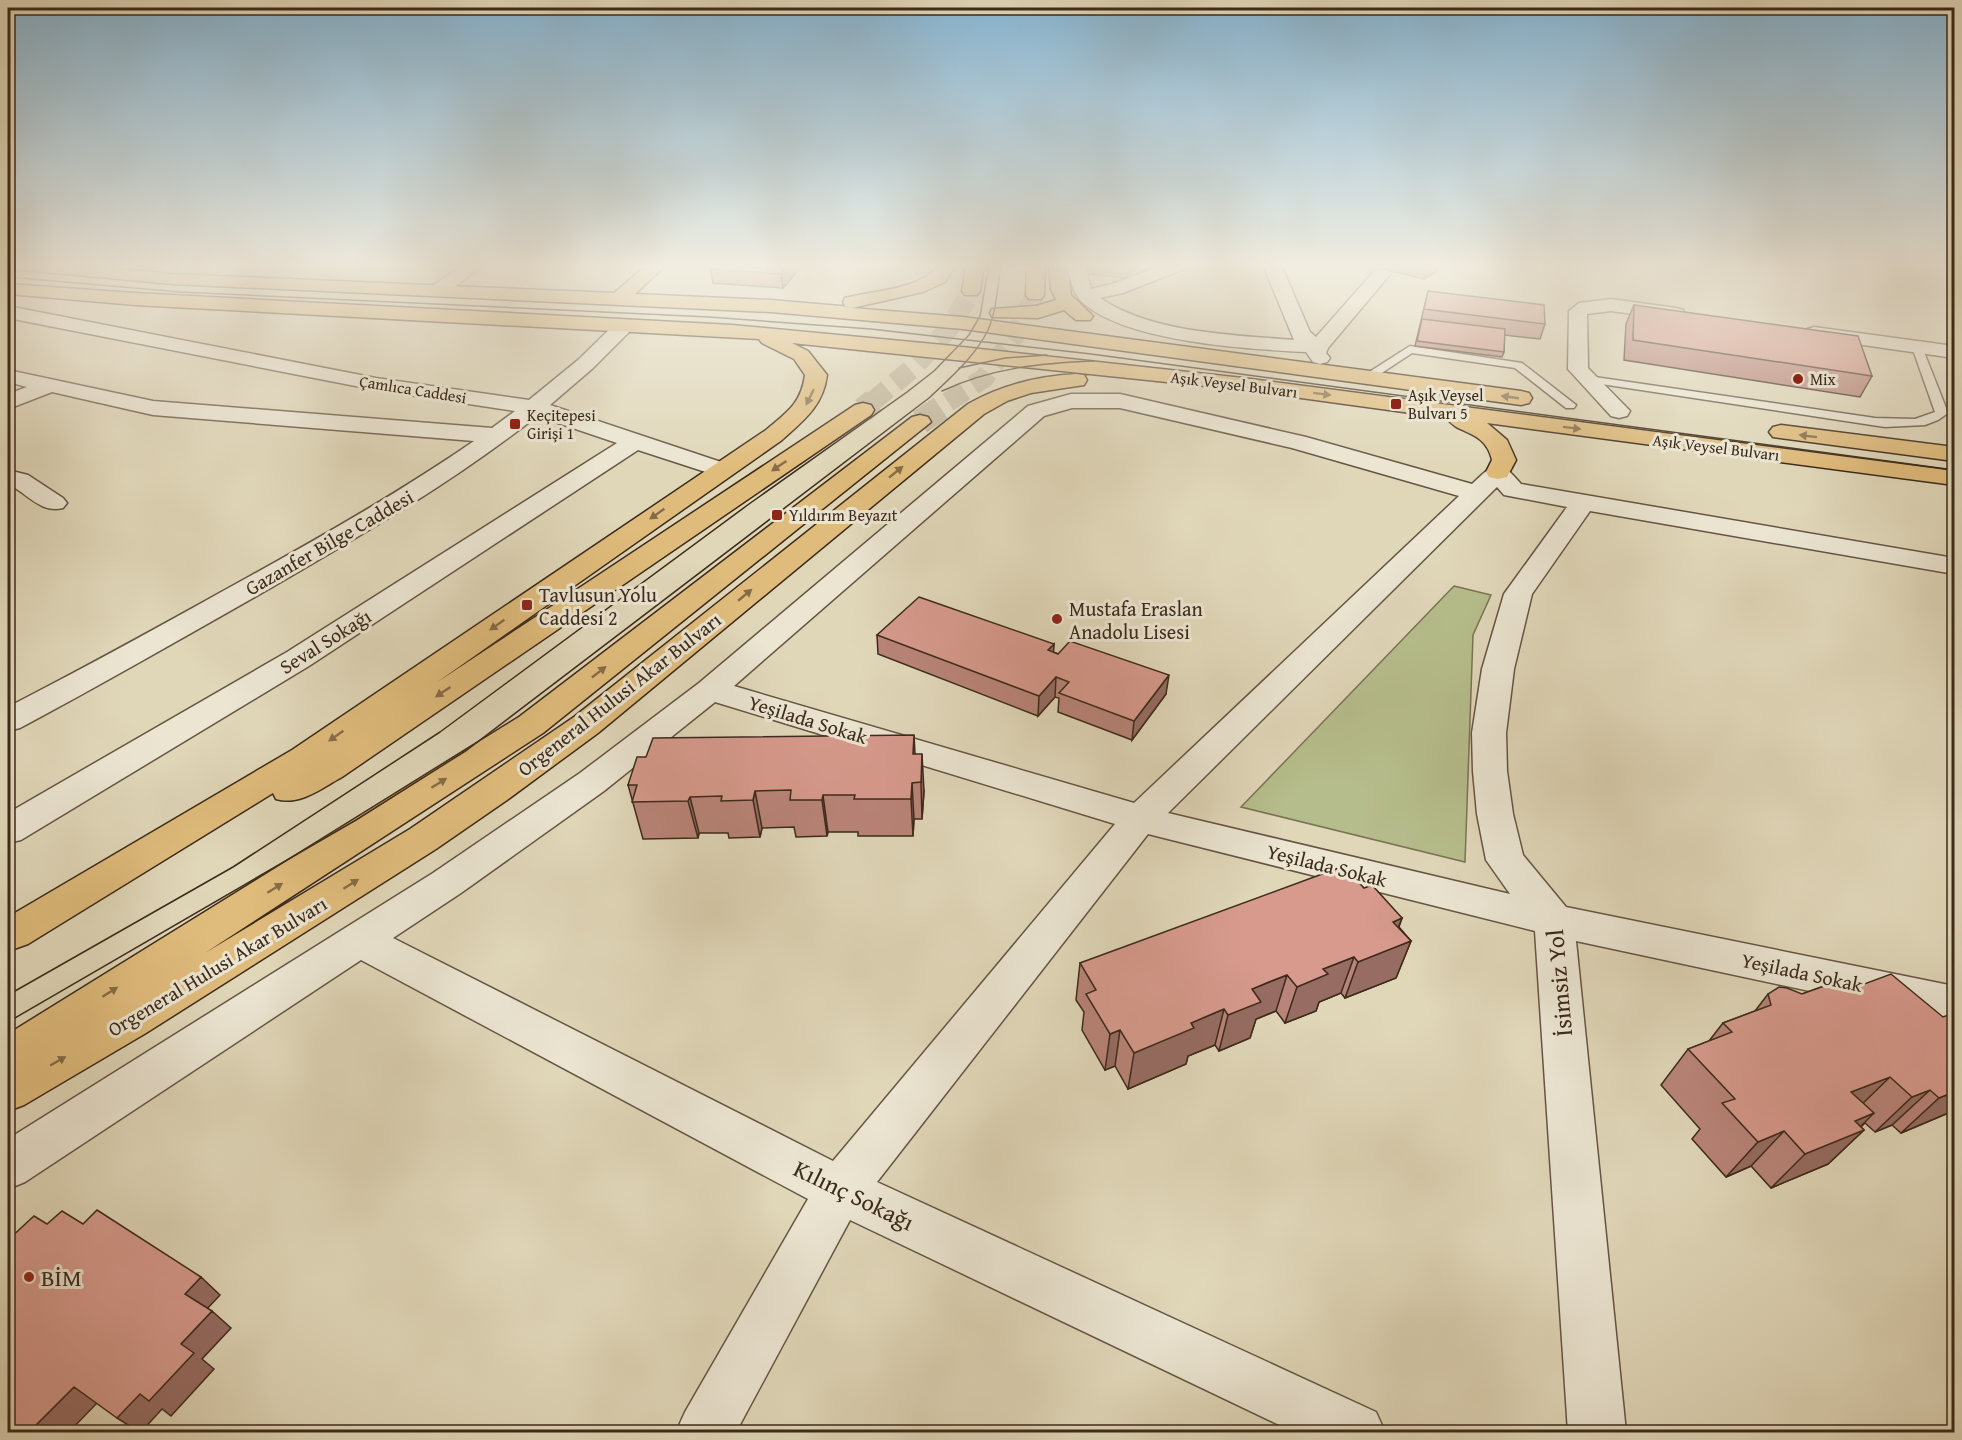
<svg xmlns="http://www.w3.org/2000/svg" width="1962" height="1440" viewBox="0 0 1962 1440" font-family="'Gentium Book Plus',serif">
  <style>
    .green { fill: #b6bd8c; stroke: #797453; stroke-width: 1.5 }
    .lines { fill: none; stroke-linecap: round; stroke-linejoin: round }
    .primary-tunnel-far1 { stroke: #bfb499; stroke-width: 20; stroke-dasharray: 20 10; stroke-linecap: butt }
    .primary-tunnel { stroke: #bfb499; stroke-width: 25; stroke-dasharray: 25 13; stroke-linecap: butt }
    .lane-casing { stroke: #655542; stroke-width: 3 }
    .street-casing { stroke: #655542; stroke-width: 3 }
    .primary-casing { stroke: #3c2a1a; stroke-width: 3 }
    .lane { fill: #ebe5d2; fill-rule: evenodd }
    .street { fill: #ebe5d2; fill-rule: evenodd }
    .primary { fill: #e0bc7c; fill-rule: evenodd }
    .tram { stroke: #3c2a1a; stroke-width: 1.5 }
    .wall { fill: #b98479; stroke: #3c2a1a; stroke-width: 1.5 }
    .shaded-wall { fill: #966c63; stroke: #3c2a1a; stroke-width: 1.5 }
    .building { fill: #d79a8d; stroke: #3c2a1a; stroke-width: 1.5 }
    .oneway { fill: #866c46 }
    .poi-dot { fill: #8f2418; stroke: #ebe5d2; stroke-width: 2 }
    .labels { text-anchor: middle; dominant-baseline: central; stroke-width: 6; stroke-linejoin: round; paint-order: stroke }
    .far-poi-label { font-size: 16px; fill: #3c2a1a; stroke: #ebe5d2; text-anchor: start }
    .far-street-label { font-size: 16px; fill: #3c2a1a; stroke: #ebe5d2 }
    .street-label { font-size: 20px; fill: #3c2a1a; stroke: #ebe5d2 }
    .poi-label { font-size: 20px; fill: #3c2a1a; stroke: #ebe5d2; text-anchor: start }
    .near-street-label { font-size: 24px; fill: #3c2a1a; stroke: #ebe5d2 }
    .near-poi-label { font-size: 24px; fill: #3c2a1a; stroke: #ebe5d2; text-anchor: start }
  </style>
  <rect width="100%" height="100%" fill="#e0d7b9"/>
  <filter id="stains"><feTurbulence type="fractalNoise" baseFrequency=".00333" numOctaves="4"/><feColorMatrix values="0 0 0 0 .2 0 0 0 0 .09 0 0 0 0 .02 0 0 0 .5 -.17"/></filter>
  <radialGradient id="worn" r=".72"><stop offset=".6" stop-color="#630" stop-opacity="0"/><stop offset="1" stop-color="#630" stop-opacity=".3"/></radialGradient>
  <path class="green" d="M1069,265H1139L1124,278L1070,271Z
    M1454,586L1491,595L1473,635L1465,862L1241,807Z"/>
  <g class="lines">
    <path class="primary-tunnel-far1" d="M872,402L915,366L950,327L971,291
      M948,402L984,378L1016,334L1035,295"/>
    <path class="primary-tunnel" d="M863,410L874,401
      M920,422L951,401"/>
    <defs>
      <path id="lane" d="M1917,344L1922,347L1948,413L1938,420L1925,425L1885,427L1588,382L1582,379L1588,376L1875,418L1915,419L1935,412L1912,347Z
        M1410,346L1522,363L1576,405L1574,408H1566L1515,368L1412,353L1371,380H1363V376Z"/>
      <path id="street" d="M464,265H484L443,295H431L428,291L431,287Z
        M1067,265H1085L1091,289L1112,284L1163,265H1187L1184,269L1123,293L1100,298C1151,333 1233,335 1294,340L1263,265H1281L1310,332L1316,337L1377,268H1389L1392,272L1328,348L1326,353L1330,358L1327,362L1320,364L1313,362L1306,352C1247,349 1127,342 1083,303C1072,293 1070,278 1067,265Z
        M1611,299L1676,308L1683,310L1685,314L1683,318L1676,320L1611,311L1587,314L1588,368L1630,411L1627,416L1619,418L1611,416L1568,369L1569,311L1579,303Z
        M8,306L376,378L529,400L578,360L617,322H631L634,326L631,330L593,368L550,405L730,465L733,470L730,475L721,477L638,450L309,666L21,840L8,843V813L287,652L617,443L537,416C456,480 365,533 274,586C190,634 106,682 20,728L8,731V707C90,665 171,620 252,575C328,533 403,490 474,441L153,415L52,392L8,409V394L27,387L8,382V370L153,401L492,428L515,411L376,390L8,318Z
        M1814,327L1954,346V358L1807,337L1804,333L1807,329Z
        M1071,394H1120L1306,437L1472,484C1495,462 1499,458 1521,484L1954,558V574L1590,511L1532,594L1514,669L1506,733L1507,771L1513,814L1523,855L1566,907L1954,986V1022L1576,941L1626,1432H1568L1535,931L1148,834L877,1182L1376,1412L1385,1432H1294L850,1220L736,1432H676L685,1412L808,1199L361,960L25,1182L8,1189V1139L433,873L580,773L699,683L1028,406ZM1072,408H1120L1292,448L1459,496L1134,803L734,686L1044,416ZM1497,487L1504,495L1567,507L1504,594L1482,669L1472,733L1473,771L1477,814L1486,860L1510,894L1168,813ZM715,702L1115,824L833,1161L393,938L461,893L604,791Z
        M8,470L28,475L63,498L67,503L63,508C41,514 27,493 8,484Z"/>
      <path id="primary" d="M13,265H78L172,274L614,293L647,265H666L635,294L771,300L852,307L845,306L843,302L845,298C872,291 923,289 938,265H956L945,282L923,292L852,308L963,317L1521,391L1529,393L1532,398L1529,403L1521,405L963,329L771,312L172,284L22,270L16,269Z
        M966,265H984L980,291L977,295H965L962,291Z
        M1027,265H1045L1044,295L1041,299H1029L1026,295Z
        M1049,265H1067L1071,295L1093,316L1090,320H1076L1064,310L1038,318L992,317L990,313L992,309L1036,306L1056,300L1051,289Z
        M8,284L135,293L732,325L944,345L1243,378L1954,471V485L1487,423L1507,440L1516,460L1507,477L1498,479L1489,477L1486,472L1492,460C1485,429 1457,435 1447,418L1243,390L792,343L808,351L827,375C823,406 804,420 782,440L436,683L855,405L863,403L871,405L874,410L871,415L342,777C322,788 300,806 276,799L273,793L28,944L14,949L8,947V917L292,750L766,430C787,412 801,404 805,375L794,359L762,343L759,339L135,305L8,294Z
        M1076,374L1084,375L1087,380L1084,385L1031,393L1007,401L984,414L598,733L507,800L436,849L146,1033L24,1105L8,1111V1034L519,717L912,417L920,415L928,417L931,422L543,733L205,953L410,829L574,717L968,404C1002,385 1038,376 1076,374Z
        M1781,425L1954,447V461L1773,437L1769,432L1773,427Z"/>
    </defs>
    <use href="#lane" class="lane-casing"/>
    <use href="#street" class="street-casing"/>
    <use href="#primary" class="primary-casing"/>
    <use href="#lane" class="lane"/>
    <use href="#street" class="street"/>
    <use href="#primary" class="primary"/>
    <path class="tram" d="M8,277L180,292L709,317L871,329L1091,354L1954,470
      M959,368L1005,358L1047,355
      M942,391C991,368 1041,363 1094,361
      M8,995L233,867L440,732L749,504L907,392L934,371L969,335L980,316L989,265
      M8,1022L356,820L467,750L929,398C950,378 975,357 988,330C997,310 997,287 1001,265"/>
  </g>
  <path class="wall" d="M716,265H803L783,288L713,283L711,269Z
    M1366,265H1446L1424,279Z
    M1428,291L1545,324L1540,339L1504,335V352L1502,357L1415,346Z
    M1634,305L1872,376L1860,397L1624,360L1626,324Z
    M877,635L1054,644L1053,652L1166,694L1132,740L1058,712L1059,698L1055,697L1038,716L878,654Z
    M915,754L924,791L922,819H914L913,836H858V832H828L827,836L796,837L794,827L762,828L760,837L729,838L728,833H699L698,838L643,839L628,785Z
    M1364,888L1402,918L1399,927L1411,941L1396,978L1345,998L1341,993L1319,1002L1316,1011L1285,1023L1276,1011L1259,1018L1256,1019L1250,1038L1219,1051L1215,1045L1188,1056L1186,1064L1128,1089L1115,1066L1105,1070L1082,1030L1084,1012L1076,1000L1080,963Z
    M1841,980L1953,1111L1901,1133L1892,1125L1875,1132L1865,1123L1861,1127L1864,1130L1828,1164L1771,1188L1751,1166L1726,1177L1692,1139L1700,1129L1661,1085L1688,1049L1709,1041L1723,1023L1755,1011L1768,994H1802Z"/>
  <path class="shaded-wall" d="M789,265H803L783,288L781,274Z
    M1428,265H1446L1424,279Z
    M1054,644L1053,663L1048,650Z
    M1169,675L1166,694L1132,740L1134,721Z
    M1056,677L1055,697L1038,716L1039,696Z
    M914,735L916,772L913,754Z
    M922,754L924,791L922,819L921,782Z
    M912,783L914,819L913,836L911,799Z
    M755,791L762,828L760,837L753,800Z
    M823,795L828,832L827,836L822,800Z
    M690,797L699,833L698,838L688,801Z
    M1402,918L1390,949L1411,941L1396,978L1345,998L1358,962L1393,922Z
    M1354,957L1341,993L1319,1002L1316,1011L1285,1023L1297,987L1323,969Z
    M1287,975L1276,1011L1256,1019L1250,1038L1219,1051L1228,1015L1252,989Z
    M1224,1009L1215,1045L1188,1056L1186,1064L1128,1089L1134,1053L1191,1023Z
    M1120,1030L1115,1066L1105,1070L1110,1034Z
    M1890,1077L1854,1112L1851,1092Z
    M1930,1090L1892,1125L1875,1132L1912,1097Z
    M1954,1092V1110L1953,1111L1901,1133L1939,1098Z
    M1874,1113L1853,1134L1864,1130L1828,1164L1771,1188L1805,1154L1855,1121Z
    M1784,1131L1751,1166L1726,1177L1758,1142Z
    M201,1277L220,1295L205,1311L185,1294Z
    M212,1311L231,1328L202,1359L214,1369L171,1416L162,1409L141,1432H139L117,1418L181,1344Z
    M74,1387L98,1402L69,1432H29Z"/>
  <path class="building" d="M716,265H789L781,274L711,269Z
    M1428,291L1544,305L1545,324L1424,309Z
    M1634,305L1858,336L1872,376L1633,340Z
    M1422,319L1505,329L1504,352L1417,341Z
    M919,597L1054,644L1048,650L1058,654L1070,641L1169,675L1134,721L1059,693L1069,682L1056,677L1039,696L877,635Z
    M914,735L913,754H922L921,782L912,783L911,799H854L855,795H823L822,800H790L791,790L755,791L753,800L721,801L722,796L690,797L688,801L632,802L637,785H628L637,757H646L653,738Z
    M1344,866L1364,888L1372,885L1402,918L1393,922L1411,941L1358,962L1354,957L1323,969L1328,974L1297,987L1287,975L1269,982L1252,989L1261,1002L1228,1015L1224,1009L1191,1023L1194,1028L1134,1053L1120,1030L1110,1034L1086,994L1096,990L1080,963Z
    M1891,974L1943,1017L1954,1013V1092L1939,1098L1930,1090L1912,1097L1890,1077L1851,1092L1874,1113L1855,1121L1864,1130L1805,1154L1784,1131L1758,1142L1722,1103L1735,1099L1688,1049L1732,1032L1723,1023L1771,1005L1768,994L1779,987L1787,988L1802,994L1841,980L1851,989Z
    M97,1210L201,1277L185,1294L212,1311L181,1344L194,1353L149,1401L140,1394L117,1418L74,1387L29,1432H14L8,1428V1240L34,1216L47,1224L62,1211L83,1224Z"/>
  <defs><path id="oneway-solid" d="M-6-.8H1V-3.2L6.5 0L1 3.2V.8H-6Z" transform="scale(1.5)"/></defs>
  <g class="oneway">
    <use href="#oneway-solid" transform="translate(1322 394) rotate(7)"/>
    <use href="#oneway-solid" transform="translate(810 397) rotate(116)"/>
    <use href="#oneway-solid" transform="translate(1510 397) rotate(-172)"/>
    <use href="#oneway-solid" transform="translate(1572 428) rotate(7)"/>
    <use href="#oneway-solid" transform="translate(1808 436) rotate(-173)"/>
    <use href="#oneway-solid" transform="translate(779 466) rotate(146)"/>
    <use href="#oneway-solid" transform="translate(896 472) rotate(-39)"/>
    <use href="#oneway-solid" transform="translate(657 514) rotate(145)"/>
    <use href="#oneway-solid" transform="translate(745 595) rotate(-40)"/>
    <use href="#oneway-solid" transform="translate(497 625) rotate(145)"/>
    <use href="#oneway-solid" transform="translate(599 672) rotate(-38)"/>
    <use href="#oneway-solid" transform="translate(443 692) rotate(146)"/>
    <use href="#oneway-solid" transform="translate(336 736) rotate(145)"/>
    <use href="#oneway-solid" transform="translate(439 783) rotate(-32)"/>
    <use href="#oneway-solid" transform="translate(351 884) rotate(-32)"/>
    <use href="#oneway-solid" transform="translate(275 888) rotate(-32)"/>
    <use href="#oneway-solid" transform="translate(110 992) rotate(-32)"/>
    <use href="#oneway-solid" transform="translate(58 1061) rotate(-30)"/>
  </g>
  <linearGradient id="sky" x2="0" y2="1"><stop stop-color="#87b6d4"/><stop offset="0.57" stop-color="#f1ede0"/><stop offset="1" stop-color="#f1ede0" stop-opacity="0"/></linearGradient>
  <rect width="1962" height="467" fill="url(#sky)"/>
  <g class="poi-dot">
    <circle cx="1798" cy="379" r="6"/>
    <rect x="1390" y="398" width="12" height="12" rx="3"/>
    <rect x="509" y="418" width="12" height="12" rx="3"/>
    <rect x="771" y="509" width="12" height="12" rx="3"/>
    <rect x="521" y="599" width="12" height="12" rx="3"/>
    <circle cx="1057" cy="619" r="6"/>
    <circle cx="29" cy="1277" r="6"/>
  </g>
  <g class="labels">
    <g class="far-poi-label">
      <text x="1810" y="379">Mix</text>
      <text x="1408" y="395">Aşık Veysel<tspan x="1408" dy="18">Bulvarı 5</tspan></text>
      <text x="527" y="415">Keçitepesi<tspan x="527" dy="18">Girişi 1</tspan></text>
      <text x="789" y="515">Yıldırım Beyazıt</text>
    </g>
    <g class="far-street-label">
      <text transform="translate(1234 384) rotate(7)">Aşık Veysel Bulvarı</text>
      <text transform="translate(413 389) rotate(9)">Çamlıca Caddesi</text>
      <text transform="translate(1716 447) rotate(7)">Aşık Veysel Bulvarı</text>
    </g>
    <g class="street-label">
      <text transform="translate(329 542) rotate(-30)">Gazanfer Bilge Caddesi</text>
      <text transform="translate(325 641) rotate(-32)">Seval Sokağı</text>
      <text transform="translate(619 694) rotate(-38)">Orgeneral Hulusi Akar Bulvarı</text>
      <text transform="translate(808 719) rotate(17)">Yeşilada Sokak</text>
      <text transform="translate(1327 865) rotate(14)">Yeşilada Sokak</text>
      <text transform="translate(217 966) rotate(-31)">Orgeneral Hulusi Akar Bulvarı</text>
      <text transform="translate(1802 972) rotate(12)">Yeşilada Sokak</text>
    </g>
    <g class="poi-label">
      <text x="539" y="594">Tavlusun Yolu<tspan x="539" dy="23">Caddesi 2</tspan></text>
      <text x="1069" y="608">Mustafa Eraslan<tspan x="1069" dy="23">Anadolu Lisesi</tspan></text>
    </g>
    <g class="near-street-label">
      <text transform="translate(1559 983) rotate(-95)">İsimsiz Yol</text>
      <text transform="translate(854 1195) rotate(26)">Kılınç Sokağı</text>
    </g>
    <g class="near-poi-label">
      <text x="41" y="1277">BİM</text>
    </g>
  </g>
  <rect width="1962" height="1440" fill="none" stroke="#e0d7b9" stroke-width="30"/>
  <rect x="9" y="9" width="1944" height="1422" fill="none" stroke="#3c2a1a" stroke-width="3"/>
  <rect x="15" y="15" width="1932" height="1410" fill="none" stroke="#3c2a1a" stroke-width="1.5"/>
  <rect width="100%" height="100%" filter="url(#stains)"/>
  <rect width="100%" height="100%" fill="url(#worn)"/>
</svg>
